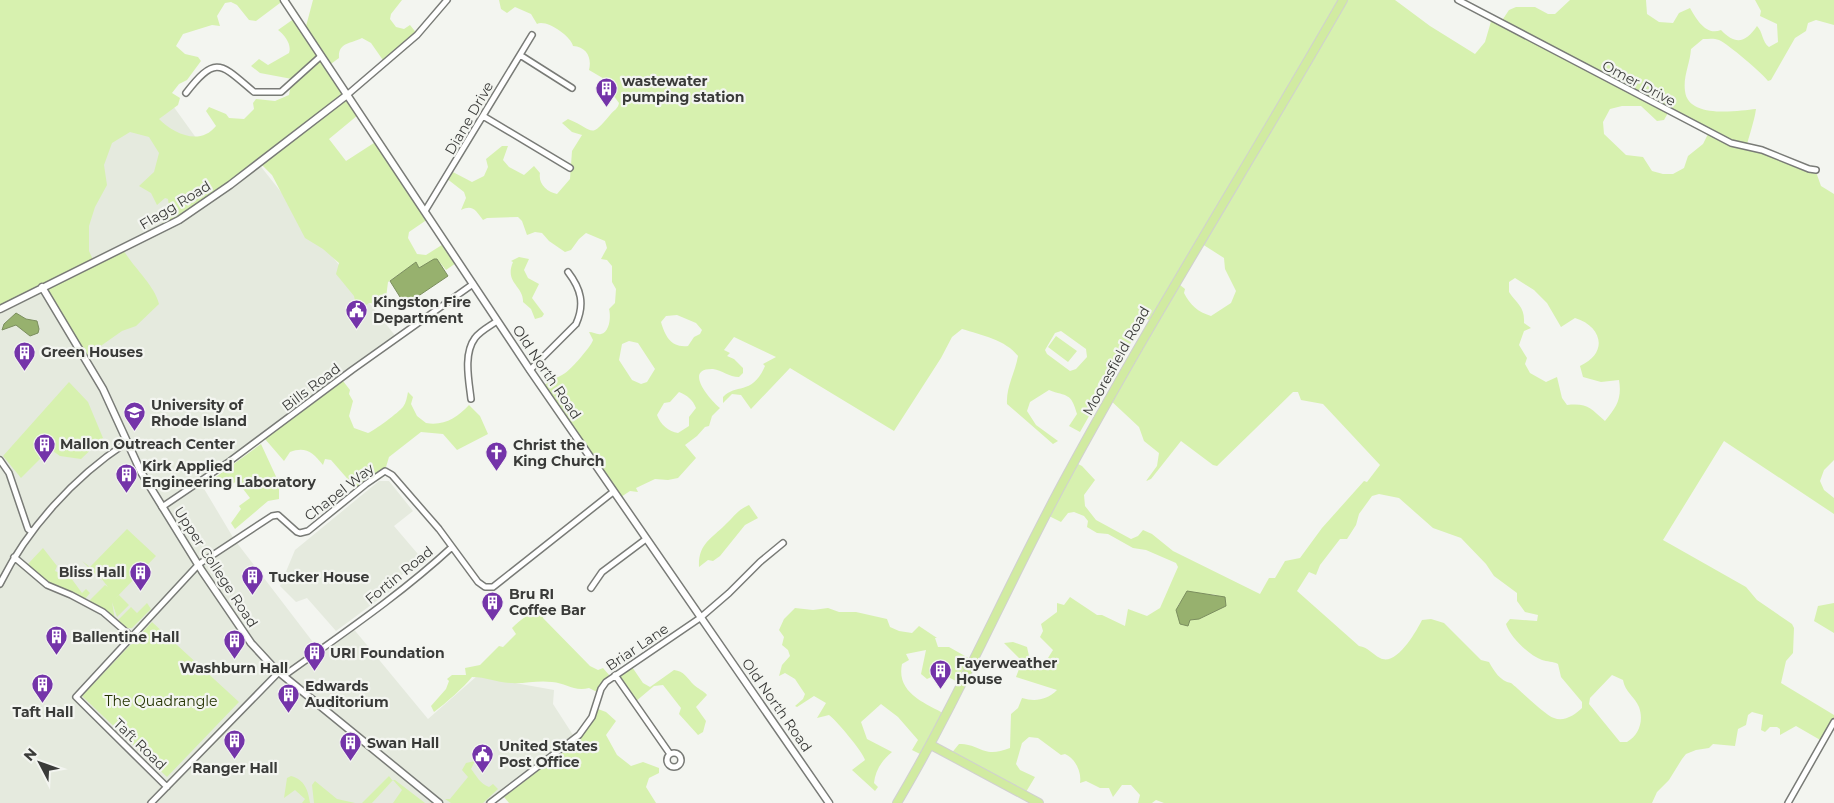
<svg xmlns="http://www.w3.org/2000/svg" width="1834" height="803" viewBox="0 0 1834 803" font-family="Montserrat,sans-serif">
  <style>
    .built { fill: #e5eade }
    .green { fill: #d7f1af; fill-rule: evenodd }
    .water { fill: #97b16e; stroke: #7b8e5e }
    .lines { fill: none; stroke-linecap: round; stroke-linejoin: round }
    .minor-casing { stroke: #797b77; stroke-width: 8 }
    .tertiary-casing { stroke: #797b77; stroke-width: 9 }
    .primary-casing { stroke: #d0d0cf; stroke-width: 10 }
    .minor { stroke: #fff; stroke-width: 5 }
    .tertiary { stroke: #fff; stroke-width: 6 }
    .primary { stroke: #d1eba1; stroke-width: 8 }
    .labels { text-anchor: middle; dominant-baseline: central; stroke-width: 4.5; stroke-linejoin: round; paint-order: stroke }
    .poi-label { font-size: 14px; font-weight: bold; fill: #3a3b39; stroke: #f3f5f0; text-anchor: start }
    .street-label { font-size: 14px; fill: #3a3b39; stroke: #f3f5f0 }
    .park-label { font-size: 14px; fill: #243300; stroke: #f3f5f0 }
  </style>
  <rect width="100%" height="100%" fill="#f3f5f0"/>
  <path class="built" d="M140,60L230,185L258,163L397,338L200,482L234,539L319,650L352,627L428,719L477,676L554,690L553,704L573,735L557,751L490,803H0V132Z
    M379,481H389L413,511L394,526L423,560L392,582L394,588L336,631L307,598L296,602L280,586L295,550Z"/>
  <path class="green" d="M0,0H284L256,21L249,20L237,5L231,2L225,3L217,16L220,26L212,25L183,34L176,46L185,54L198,57L201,61L187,80L179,84L172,93L180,98L178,105L159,119C174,134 200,146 216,126L206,111L209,107L226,114L229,118L244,119L254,109L253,103L256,99L275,101L289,95L292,79L260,73L251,66L259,59L268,65L289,53C292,45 285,35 278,30L295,18L305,30L313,0H402L391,14L390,19L396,27L404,29L410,25L418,35L385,63L371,43L362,38C351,44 338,42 339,58L328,66L358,115L329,139L346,161L377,141L428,219L409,232L408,238L417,254L426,255L445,243L456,263L446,270L437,259L419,268L416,262L388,282L386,298L378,304L369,303L364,307L355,301L354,296L336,274L339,263L323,249L305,238L272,175L261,164L165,227L159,215L169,207L168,199L165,198L157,205L151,193L139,186L154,172L159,153L149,137L130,132L112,143L104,165L107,185L95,207L89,226V251L95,264L124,251C134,268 155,286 159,304L136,326L122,331L85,357L42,289L0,311Z
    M499,0H1395L1430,26L1475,54L1485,42L1492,18L1501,22L1509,10L1516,7H1535L1548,14H1555L1570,0H1646L1647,14L1659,22L1673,23L1679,13L1690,8C1697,20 1706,36 1721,30C1736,46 1746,42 1757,26C1763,32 1762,42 1769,47L1778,42L1777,24L1760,16L1761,11L1755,0H1834V25L1816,20L1808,23L1806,31L1795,38L1771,80L1768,81C1762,73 1728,44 1719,40C1714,38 1708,39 1703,39L1691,49C1690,64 1683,76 1685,91C1688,119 1737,111 1756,109C1754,123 1749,135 1746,149L1763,153L1809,172H1816L1821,186L1834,194V460L1824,470L1820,481L1824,490L1834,498V514L1724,441L1663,540L1746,587L1757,600L1792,624L1794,628L1793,653L1786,661L1781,683L1834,715V726L1822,741L1796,726L1780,735V729L1777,727H1770L1765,732L1761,730L1763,715L1752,712L1748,715L1746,725L1738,729L1735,746L1713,744L1709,748L1696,750L1686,754L1682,759L1669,780L1657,792L1652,803H1164L1156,800L1152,803H1138L1140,795L1131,785H1122L1113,797L1109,788H1100L1086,781L1080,783C1082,772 1075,758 1065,754L1061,755L1038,738L1029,737L1022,743L1016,764L1020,770L1035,777L1026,792L950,755L959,744C981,744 983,759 1010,748L1011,714L1018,708L1022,698C1035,702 1047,700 1057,690L1016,677L1022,661L1004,643L1013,642L1027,647L1029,656L1039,661L1048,658L1053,650L1040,637L1043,631L1041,624L1057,612V603L1064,605L1070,597L1097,615H1102L1125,626L1128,609L1147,616L1160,608L1178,567L1176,563L1146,550L1133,548L1108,534L1097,533L1087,527L1088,521L1084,516L1074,512L1068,513L1061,522L1047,515L1074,462L1082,466L1095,480L1084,495L1085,506L1096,520L1131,539L1138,536L1143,530L1152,534L1173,551L1260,594L1269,578H1275L1285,561L1300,558L1322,528L1364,481L1367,482L1380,465L1323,404L1301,400L1298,392H1293L1217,466L1213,465L1181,441L1151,479L1146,481L1157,466L1159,453L1144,441L1139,427L1109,399L1151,321L1145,318L1080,432L1069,426L1077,414C1071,392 1067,397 1049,390L1030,402L1027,411L1036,425L1058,441L1053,444L1007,404C1006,387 1015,373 1018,356C1006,340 981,335 962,329L952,337L941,358L894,431L790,368L751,409L741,395L732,394L723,403V397C736,383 752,396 765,366L763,364L776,357L734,337L724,350L730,353L727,356L734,359L743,368V373L739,377C729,377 722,370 713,369C682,368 711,401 720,408L712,416L709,426L705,427L697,436L685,445L696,458L678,478L668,480L655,479L636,488L638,492L630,491L618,499L541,387C548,382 555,379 562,375C568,373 591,347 593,340L589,332C593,332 597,335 601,334C610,332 611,316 609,309L615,303L616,289L612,282V266L607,260L601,259L607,248L605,241L586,233L579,239L571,250L565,252L549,241L542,233L535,232L527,235L522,221L518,217L487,218L483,220C476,211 473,204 461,210L466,198L464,192L446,178L451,171L472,182L484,176L488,167L486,159L502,146H508L503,160L509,167L524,175L534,166L540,173C538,184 547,192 557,194L570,179L572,151L582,135L572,132L562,123L568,119C595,130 589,140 610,115C614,110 618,109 619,103L613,95L604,92L606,80L589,70C592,58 587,47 573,46C571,36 546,19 537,24L531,14L515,7L507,13L501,9ZM1622,106H1641L1657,121L1664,120L1669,111L1708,134L1703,144L1688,156L1684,168L1673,174H1663L1652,171L1643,157L1626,155L1604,134L1603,122L1610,109ZM1199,242L1224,258L1225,269L1236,291L1231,303L1211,316C1198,312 1190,305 1184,293L1185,289L1175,281ZM1515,278L1534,290L1547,303L1561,327L1575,318C1602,326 1609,353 1580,366L1583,377L1601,382L1619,380C1622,398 1617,407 1605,421C1590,408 1588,403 1567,405L1562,398L1557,377L1546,382L1530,373L1525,364L1527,358L1519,345L1524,331L1531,328L1524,323C1525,307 1517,304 1509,292V282ZM677,315L696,323L702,330L700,334L694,337L688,346C671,348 665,336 661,322L666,316ZM1061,331L1086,349L1087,357L1076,369L1070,371L1047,354L1045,350L1055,333ZM629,341L638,343L655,369L647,382L641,384L632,380L619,360L622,344ZM679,392C687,395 693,400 696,408L689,417V426L678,433C669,432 660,424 657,415L664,403L670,402ZM1379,494L1399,498L1433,528L1461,538L1486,564L1494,576L1517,593V601L1525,612L1538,615L1537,621L1510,619L1506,624C1510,637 1529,655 1542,660C1547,662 1553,661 1558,664L1561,677L1582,702V708C1575,715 1564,722 1554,718C1545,715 1520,690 1511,683C1500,681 1494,671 1489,662L1481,660L1444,623L1431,619L1422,620C1416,632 1396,667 1380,658C1372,654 1368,647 1359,646L1297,591L1309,572L1316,575L1320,565L1340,539H1347L1356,525L1359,514L1372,496ZM1196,593L1217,595L1226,606C1205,615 1198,624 1177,613C1176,601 1186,598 1196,593ZM1612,675L1623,680C1625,692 1635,697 1639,707C1644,721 1639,735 1627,742H1620L1589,704L1590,698Z
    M519,257L529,259L524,270L528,278L539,284L532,298L544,314L542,317L535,319L531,309L523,302C524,286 504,283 513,262L511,261Z
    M1056,336L1077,351L1068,362L1048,347Z
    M343,381L350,390L349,394L353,401L349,416L354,428L368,433C374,431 399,412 403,407C406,403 407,397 408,392L413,397L411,404L417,416L426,423C444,426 457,418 469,405L480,416L488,434L457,450L443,434L421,432L389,457L383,477L371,482L359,492L331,460L325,459L323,465C313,452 305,446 290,452L284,461L265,439Z
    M69,382L88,402L103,438L81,459L60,456L50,449L21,478L3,456Z
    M261,444L279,483V499L268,501L235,529L231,523L241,509L239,506L250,498L237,481L226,488L221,482H215L213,479Z
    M749,505L758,518L745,525L720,556L713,561L708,560L699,567C698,544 711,539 725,525C734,517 737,510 749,505Z
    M127,529L156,556L115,599L119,595L129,605L117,617L112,602L115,620L89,601L105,585L108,587L97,573L102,581L82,561L90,567Z
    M43,548L57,566L55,571L71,578L82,593L86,589L90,593L85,599L52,584L27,565Z
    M147,603L151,609L132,628H127L118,620L131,607L137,613Z
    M1834,603V633L1814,621L1818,606Z
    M795,608L813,610L828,608L839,612H856L887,619L890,627L899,631L912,633L919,626L937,638H935L938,647H949L972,660L960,683L940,673L927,679L921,674L926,650L906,654L909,660L902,664C896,693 925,703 945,714L922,755L912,750L918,740L898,717L881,704L861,722L867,739L892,752C882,760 875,771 874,783L878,787L875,791L852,770L865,760C863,752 836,720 829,715L817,718L826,703L814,696L797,707L795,706L803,699L805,694L795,679L785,673L779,676L782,665L790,656L788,650L782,645L784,637L779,630L784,619Z
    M543,610V618L590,666L598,670L603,668L610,676L599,693L589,688C574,692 566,683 552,682C537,680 525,684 510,683C496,682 486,677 472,677C464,687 446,703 434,712L431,706L446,689L449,681L447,679L452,675H466L465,668L480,665L499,646L503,647L516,634L512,628C521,619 530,612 543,610Z
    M152,622L239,702L167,777L82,696Z
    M630,664L643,683L650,687L674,670C684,671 687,678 694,685C698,689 703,690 707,695L696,707L706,721L703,732L698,735L679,714L681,708L663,685L654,686L635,702L615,676Z
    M598,709L606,712L616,721L606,735L617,755L631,766L643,762L659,768V773L649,778L646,787L656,803H509L504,797L581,738Z
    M475,761L471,769C476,775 480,784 489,787L493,784L498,789L483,803H451L445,799H450L468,777L462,770L466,763Z
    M291,776C305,780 308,790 310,803H302L305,799L295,790L284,798L287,778Z
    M389,776L392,780H395L425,803H393L402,790L393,780L372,803H362Z
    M315,781L337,799L355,803H314L312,785Z"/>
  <path class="water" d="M434,259H437L448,276L405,305L390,281L416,262L419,268Z
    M16,313L26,319L37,321L39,329L38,333L30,336L16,325L2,330L4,324Z
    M1187,591L1225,597L1226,606L1199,619L1190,620L1188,626L1180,624L1176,610Z"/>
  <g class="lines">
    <defs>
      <path id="minor" d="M1458,0L1731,143L1762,150L1809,169L1816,170
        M520,55L572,88
        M186,93C216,54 221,64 254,92H281L321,56
        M347,95L417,35L447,0
        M483,116L570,168
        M425,211L532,35
        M530,370L576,324C585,304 581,289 568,272
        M471,399C469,381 463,354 475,338C480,331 490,326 497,321
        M0,460L9,473L28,529L32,532
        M162,507L230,461L352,370L473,284
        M14,557L47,585L71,595L103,612L132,637
        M0,584C27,529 74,477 126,443
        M591,588L602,572L646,539
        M285,675C342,634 400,595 452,547
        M615,675L670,754
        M667 760a7 7 0 1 1 14 0a7 7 0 1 1-14 0Z
        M167,787L76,697L199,564L272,516L278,515L297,532L300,533L308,531L366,484L385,471L392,475L439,529L478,582L485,587H493L613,492
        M151,803L279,672
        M490,803L579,735L592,717L601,689L606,682L700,618L729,593L760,562L783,543
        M1788,803L1834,722"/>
      <path id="tertiary" d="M284,0L530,370L829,803
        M42,287L103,389L141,472L202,571L251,643L275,669L439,803
        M0,309L179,220L230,185L347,95"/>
      <path id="primary" d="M931,745L1039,803
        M897,803C960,697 1008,583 1067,475C1154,314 1252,159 1343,0"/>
    </defs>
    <use href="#minor" class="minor-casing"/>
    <use href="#tertiary" class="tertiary-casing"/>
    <use href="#primary" class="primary-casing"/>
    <use href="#minor" class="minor"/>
    <use href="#tertiary" class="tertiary"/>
    <use href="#primary" class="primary"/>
  </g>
  <defs>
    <symbol id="building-pin" viewBox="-11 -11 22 30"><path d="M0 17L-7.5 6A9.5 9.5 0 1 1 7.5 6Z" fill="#7434a9" stroke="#f3f5f0"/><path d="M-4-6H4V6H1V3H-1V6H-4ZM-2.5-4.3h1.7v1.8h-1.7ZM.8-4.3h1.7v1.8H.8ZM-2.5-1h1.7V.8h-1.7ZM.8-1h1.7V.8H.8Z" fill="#fff"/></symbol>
    <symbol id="civic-pin" viewBox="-11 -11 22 30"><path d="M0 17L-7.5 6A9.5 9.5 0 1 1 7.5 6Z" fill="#7434a9" stroke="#f3f5f0"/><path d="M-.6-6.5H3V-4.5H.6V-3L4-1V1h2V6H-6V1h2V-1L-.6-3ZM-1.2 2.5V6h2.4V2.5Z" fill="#fff"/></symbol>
    <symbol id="university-pin" viewBox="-11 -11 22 30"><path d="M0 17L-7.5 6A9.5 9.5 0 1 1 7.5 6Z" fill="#7434a9" stroke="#f3f5f0"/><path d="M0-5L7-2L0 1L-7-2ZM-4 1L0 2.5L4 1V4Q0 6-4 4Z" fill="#fff"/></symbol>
    <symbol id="church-pin" viewBox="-11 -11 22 30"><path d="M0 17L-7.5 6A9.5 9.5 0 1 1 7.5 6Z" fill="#7434a9" stroke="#f3f5f0"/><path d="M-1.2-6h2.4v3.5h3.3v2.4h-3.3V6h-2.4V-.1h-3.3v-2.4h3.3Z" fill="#fff"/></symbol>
  </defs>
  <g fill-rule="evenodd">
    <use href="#building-pin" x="594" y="76" width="25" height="34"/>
    <use href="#civic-pin" x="344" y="298" width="25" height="34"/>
    <use href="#building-pin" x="12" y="340" width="25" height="34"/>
    <use href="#university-pin" x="122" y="400" width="25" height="34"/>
    <use href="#building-pin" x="32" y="432" width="25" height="34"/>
    <use href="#church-pin" x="484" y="440" width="25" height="34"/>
    <use href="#building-pin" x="114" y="462" width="25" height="34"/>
    <use href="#building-pin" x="128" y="560" width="25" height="34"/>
    <use href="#building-pin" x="240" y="564" width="25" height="34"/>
    <use href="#building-pin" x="480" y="590" width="25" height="34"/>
    <use href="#building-pin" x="44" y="624" width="25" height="34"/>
    <use href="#building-pin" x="222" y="628" width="25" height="34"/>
    <use href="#building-pin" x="302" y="640" width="25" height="34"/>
    <use href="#building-pin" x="928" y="658" width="25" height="34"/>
    <use href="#building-pin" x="30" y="672" width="25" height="34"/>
    <use href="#building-pin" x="276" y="682" width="25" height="34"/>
    <use href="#building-pin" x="222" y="728" width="25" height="34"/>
    <use href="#building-pin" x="338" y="730" width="25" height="34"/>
    <use href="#civic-pin" x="470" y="742" width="25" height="34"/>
  </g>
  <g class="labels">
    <g class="poi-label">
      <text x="622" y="81">wastewater<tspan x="622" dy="16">pumping station</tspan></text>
      <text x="373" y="302">Kingston Fire<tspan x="373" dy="16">Department</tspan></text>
      <text x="41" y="352">Green Houses</text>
      <text x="151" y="405">University of<tspan x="151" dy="16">Rhode Island</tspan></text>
      <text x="60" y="444">Mallon Outreach Center</text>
      <text x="513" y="445">Christ the<tspan x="513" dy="16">King Church</tspan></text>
      <text x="142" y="466">Kirk Applied<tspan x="142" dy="16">Engineering Laboratory</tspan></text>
      <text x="125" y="572" text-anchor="end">Bliss Hall</text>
      <text x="269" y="577">Tucker House</text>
      <text x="509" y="594">Bru RI<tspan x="509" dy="16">Coffee Bar</tspan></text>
      <text x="72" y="637">Ballentine Hall</text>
      <text x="330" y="653">URI Foundation</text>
      <text x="956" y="663">Fayerweather<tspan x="956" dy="16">House</tspan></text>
      <text x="234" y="668" text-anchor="middle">Washburn Hall</text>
      <text x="305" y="686">Edwards<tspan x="305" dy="16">Auditorium</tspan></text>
      <text x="43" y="712" text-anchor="middle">Taft Hall</text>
      <text x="367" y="743">Swan Hall</text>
      <text x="499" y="746">United States<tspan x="499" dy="16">Post Office</tspan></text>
      <text x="235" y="768" text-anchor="middle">Ranger Hall</text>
    </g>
    <g class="street-label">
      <text transform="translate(1639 83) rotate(28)">Omer Drive</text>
      <text transform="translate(469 118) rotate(-60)">Diane Drive</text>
      <text transform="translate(175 205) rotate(-31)">Flagg Road</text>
      <text transform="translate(1116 361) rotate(-61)">Mooresfield Road</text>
      <text transform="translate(547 372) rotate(56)">Old North Road</text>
      <text transform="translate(311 387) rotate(-37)">Bills Road</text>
      <text transform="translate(339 492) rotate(-38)">Chapel Way</text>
      <text transform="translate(216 567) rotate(57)">Upper College Road</text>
      <text transform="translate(399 575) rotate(-39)">Fortin Road</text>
      <text transform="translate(637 647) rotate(-34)">Briar Lane</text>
      <text transform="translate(777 705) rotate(55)">Old North Road</text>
      <text transform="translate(140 744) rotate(44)">Taft Road</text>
    </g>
    <g class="park-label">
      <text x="161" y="701">The Quadrangle</text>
    </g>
  </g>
  <g transform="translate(40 763) rotate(311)" stroke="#f3f5f0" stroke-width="4" paint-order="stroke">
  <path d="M0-4L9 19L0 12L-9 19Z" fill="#3a3b39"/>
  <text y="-8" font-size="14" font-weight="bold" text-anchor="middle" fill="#3a3b39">N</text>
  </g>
</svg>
